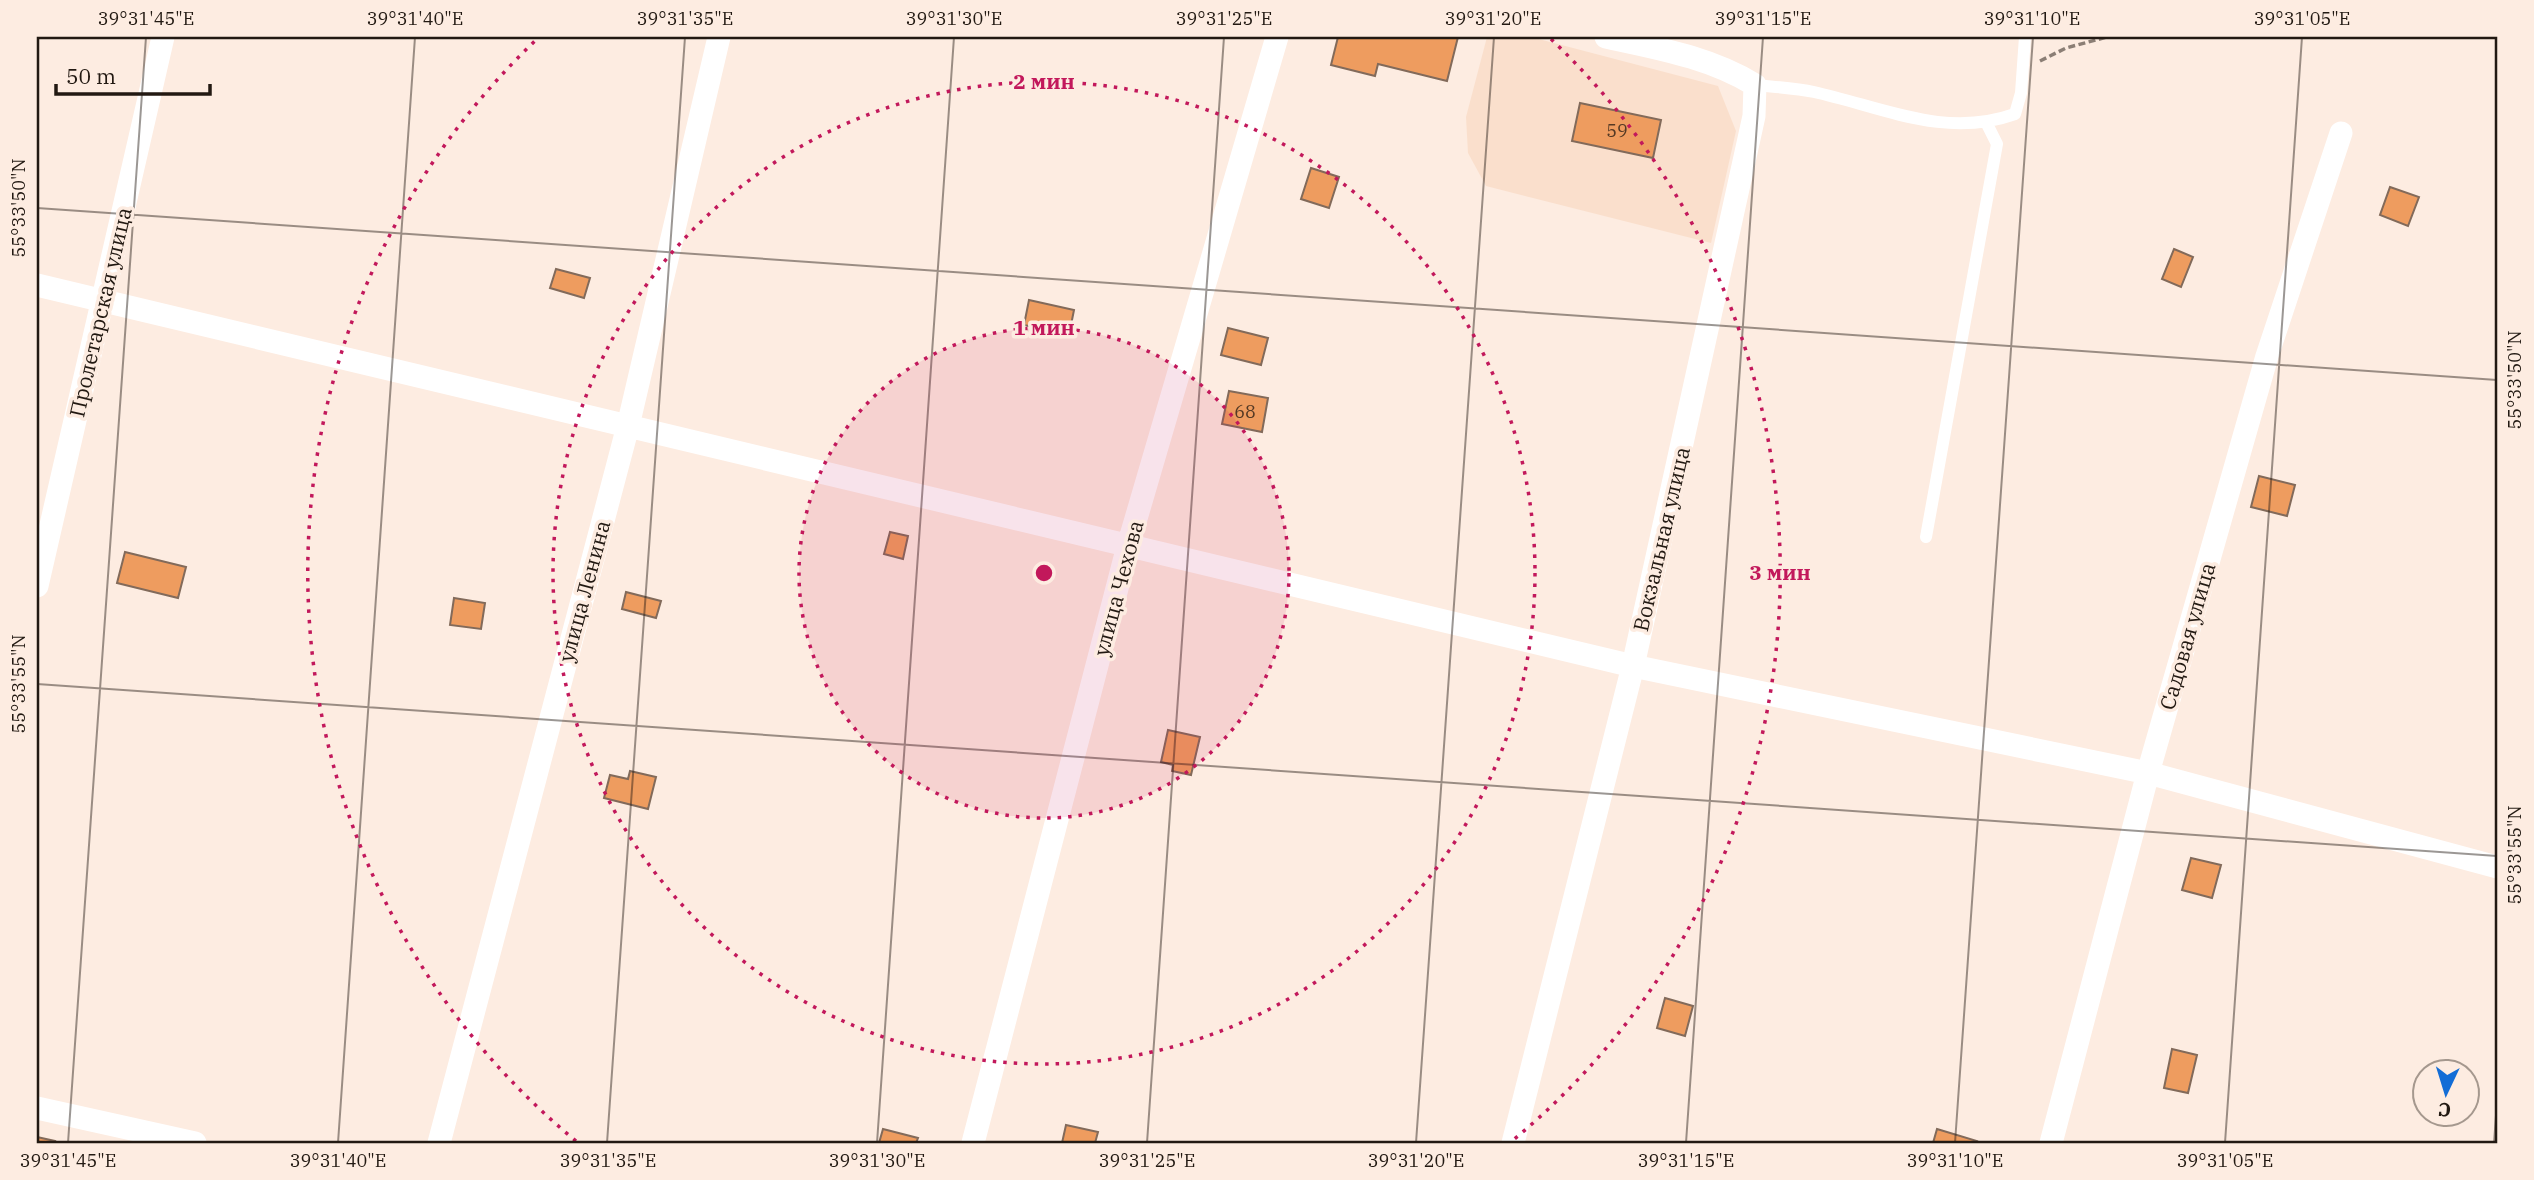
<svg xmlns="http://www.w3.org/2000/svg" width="2534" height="1180" viewBox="0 0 2534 1180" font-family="'IBM Plex Serif',serif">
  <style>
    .built { fill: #fadfcc }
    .building { fill: #ee9c5f; stroke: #826a5a; stroke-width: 2 }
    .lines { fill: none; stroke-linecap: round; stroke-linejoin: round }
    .path { stroke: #8b7e75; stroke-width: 3.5; stroke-dasharray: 7 3.5; stroke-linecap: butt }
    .lane { stroke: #fff; stroke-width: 12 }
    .street { stroke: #fff; stroke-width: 23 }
    .ticks { fill: none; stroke: #221912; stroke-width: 2; stroke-opacity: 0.45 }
    .ring { fill: none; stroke: #c2185b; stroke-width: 3.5; stroke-dasharray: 3.5 7 }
    .labels { text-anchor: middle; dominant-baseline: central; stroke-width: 7; stroke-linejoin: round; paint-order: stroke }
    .number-label { font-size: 18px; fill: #553a25 }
    .street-label { font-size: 21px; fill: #221912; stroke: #fdece1 }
    .centre { fill: #c2185b; stroke: #fdece1; stroke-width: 3.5 }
    .ring-label { font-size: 21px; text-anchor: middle; font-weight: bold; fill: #c2185b; stroke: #fdece1; stroke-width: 7; stroke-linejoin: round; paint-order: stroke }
    .neatline { fill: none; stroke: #221912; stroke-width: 2.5 }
    .ticks-label { font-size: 18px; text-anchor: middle; fill: #221912 }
  </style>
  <rect width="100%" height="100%" fill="#fdece1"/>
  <path class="built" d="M1487,37H1531L1718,86L1736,131L1711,243L1486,186L1468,153L1466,117Z"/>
  <path class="building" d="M1338,37H1458L1447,81L1378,64L1375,76L1331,65Z
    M1580,103L1661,120L1653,158L1572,141Z
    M1311,168L1339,177L1329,208L1301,199Z
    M2390,187L2419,197L2408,226L2380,215Z
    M2174,249L2193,257L2181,287L2162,279Z
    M556,269L590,278L584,298L550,288Z
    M1029,300L1074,310L1069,335L1024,325Z
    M1228,328L1268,338L1261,365L1221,355Z
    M1229,391L1268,398L1262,432L1222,424Z
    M2259,476L2295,485L2287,516L2251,507Z
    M890,532L908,536L903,559L884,554Z
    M125,552L186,567L178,598L117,583Z
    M626,592L661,601L656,618L622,609Z
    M454,598L485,603L481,629L450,625Z
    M1168,730L1200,737L1191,775L1172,771L1173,765L1161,762Z
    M630,771L656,777L648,809L604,798L610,775L628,779Z
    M2191,858L2221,865L2212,898L2182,890Z
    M1665,998L1693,1006L1685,1036L1657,1028Z
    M2172,1049L2197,1055L2188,1093L2164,1088Z
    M1066,1125L1098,1132L1095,1143H1062Z
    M883,1129L918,1138L916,1143H879Z
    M1937,1129L1977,1141L1976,1143H1933Z
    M37,1137L55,1141L54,1143H37Z"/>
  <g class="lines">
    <path class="path" d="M2040,61L2066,48L2107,37"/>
    <path class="lane" d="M1755,85C1774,87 1795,88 1814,92C1882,107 1945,139 2015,114L2021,93L2025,37
      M1926,537L1997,144L1987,124"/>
    <path class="street" d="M37,285L1633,666L2148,773L2497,867
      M37,586L163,37
      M37,1108L195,1143
      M439,1143L628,426L719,37
      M973,1143L1128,546L1277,37
      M1513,1143L1633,666L1754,116L1755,85C1710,57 1656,48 1606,37
      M2051,1143L2148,773L2267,356L2341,133"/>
  </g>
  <path class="ticks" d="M37,208L2497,380M37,684L2497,856M68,1143L146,37M338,1143L415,37M607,1143L685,37M877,1143L954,37M1147,1143L1224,37M1416,1143L1494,37M1686,1143L1763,37M1955,1143L2033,37M2225,1143L2302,37M2494,1143L2497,1102"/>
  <circle cx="1044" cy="573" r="245" fill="#c2185b" fill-opacity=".12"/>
  <g class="ring">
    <circle cx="1044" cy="573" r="245"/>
    <circle cx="1044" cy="573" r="491"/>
    <path d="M576 1141A736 736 0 0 1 537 39M1551 39A736 736 0 0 1 1512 1141"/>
  </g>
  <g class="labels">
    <g class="number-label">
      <text x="1617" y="130">59</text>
      <text x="1245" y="411">68</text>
    </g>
    <g class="street-label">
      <text transform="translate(100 312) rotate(-77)">Пролетарская улица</text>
      <text transform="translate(1661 539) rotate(-77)">Вокзальная улица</text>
      <text transform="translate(1118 588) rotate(-75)">улица Чехова</text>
      <text transform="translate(584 591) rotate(-75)">улица Ленина</text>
      <text transform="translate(2187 636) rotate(-74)">Садовая улица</text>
    </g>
  </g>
  <circle cx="1044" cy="573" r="10" class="centre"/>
  <g class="ring-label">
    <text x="1044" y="89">2 мин</text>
    <text x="1044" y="335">1 мин</text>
    <text x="1780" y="580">3 мин</text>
  </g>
  <rect width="2534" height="1180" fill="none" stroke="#fdece1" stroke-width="77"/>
  <g transform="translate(2446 1093) rotate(184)"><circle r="33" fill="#fdece1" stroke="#a5988e" stroke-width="2"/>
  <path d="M0-5L12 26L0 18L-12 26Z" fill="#136dd6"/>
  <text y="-10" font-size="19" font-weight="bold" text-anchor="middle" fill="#221912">С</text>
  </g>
  <path d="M56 84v10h154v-10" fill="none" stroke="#221912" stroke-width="3.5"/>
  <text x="66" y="84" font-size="21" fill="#221912" stroke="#fdece1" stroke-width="5" paint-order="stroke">50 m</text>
  <rect x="38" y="38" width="2458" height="1104" class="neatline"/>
  <g class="ticks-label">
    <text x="146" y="25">39°31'45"E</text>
    <text x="415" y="25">39°31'40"E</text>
    <text x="685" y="25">39°31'35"E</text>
    <text x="954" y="25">39°31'30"E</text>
    <text x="1224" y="25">39°31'25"E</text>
    <text x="1493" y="25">39°31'20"E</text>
    <text x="1763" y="25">39°31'15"E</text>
    <text x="2032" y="25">39°31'10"E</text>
    <text x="2302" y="25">39°31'05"E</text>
    <text transform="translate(19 208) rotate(-90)" y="6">55°33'50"N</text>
    <text transform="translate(2515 380) rotate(-90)" y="6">55°33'50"N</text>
    <text transform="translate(19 684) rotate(-90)" y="6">55°33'55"N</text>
    <text transform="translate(2515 855) rotate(-90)" y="6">55°33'55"N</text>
    <text x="68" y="1167">39°31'45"E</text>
    <text x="338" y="1167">39°31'40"E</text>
    <text x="608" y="1167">39°31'35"E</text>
    <text x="877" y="1167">39°31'30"E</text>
    <text x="1147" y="1167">39°31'25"E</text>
    <text x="1416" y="1167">39°31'20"E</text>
    <text x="1686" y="1167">39°31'15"E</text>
    <text x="1955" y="1167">39°31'10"E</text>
    <text x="2225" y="1167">39°31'05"E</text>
  </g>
</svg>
